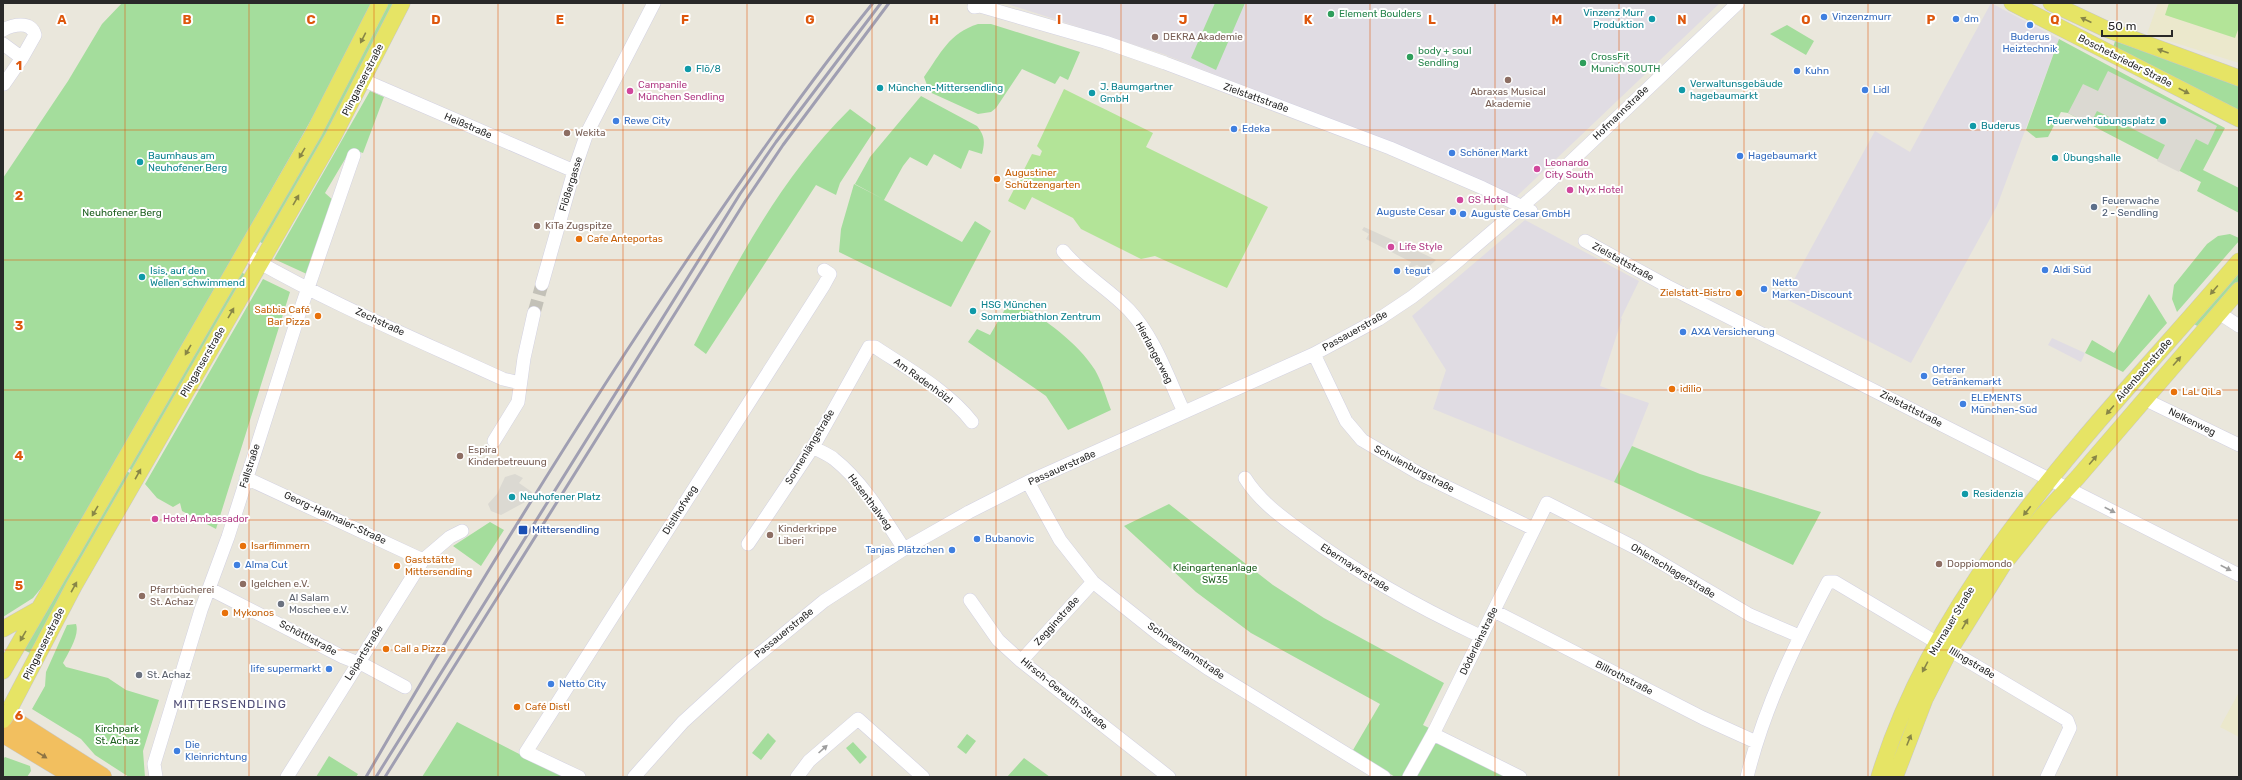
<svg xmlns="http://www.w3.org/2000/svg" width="2242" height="780" viewBox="0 0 2242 780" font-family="Rubik,sans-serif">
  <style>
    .industrial { fill: #e0dce3 }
    .education { fill: #ebe8cc }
    .green { fill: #a4dd9c }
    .pitch { fill: #b3e498 }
    .plaza { fill: #dbd9d2 }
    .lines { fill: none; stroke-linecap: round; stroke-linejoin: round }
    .minor-tunnel { stroke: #c3c1b8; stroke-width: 13; stroke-dasharray: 13 6; stroke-linecap: butt }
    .minor-casing { stroke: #d2d1e1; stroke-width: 14 }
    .major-casing { stroke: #c7c7c7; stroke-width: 17 }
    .highway-casing { stroke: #c7c7c7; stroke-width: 20 }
    .minor { stroke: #fff; stroke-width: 13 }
    .major { stroke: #e6e465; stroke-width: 16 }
    .highway { stroke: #f2bf5f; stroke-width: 19 }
    .rail { stroke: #a09fb2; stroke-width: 3 }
    .major-bridge-casing { stroke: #c7c7c7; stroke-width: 17; stroke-linecap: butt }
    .major-bridge { stroke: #e6e465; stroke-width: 16 }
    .oneway { fill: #888647 }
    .oneway2 { fill: #9f9f9f }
    .oneway3 { fill: #8e7444 }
    .grid { fill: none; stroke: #de570d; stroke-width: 1; stroke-opacity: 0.55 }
    .leisure-dot { fill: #2e9e5b; stroke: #fff; stroke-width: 1.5 }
    .shop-dot { fill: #3f7fe0; stroke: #fff; stroke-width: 1.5 }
    .culture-dot { fill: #0f9aa8; stroke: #fff; stroke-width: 1.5 }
    .education-dot { fill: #8d6e63; stroke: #fff; stroke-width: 1.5 }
    .hotel-dot { fill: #d1479c; stroke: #fff; stroke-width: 1.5 }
    .food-dot { fill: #e8710a; stroke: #fff; stroke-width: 1.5 }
    .service-dot { fill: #5c6f8a; stroke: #fff; stroke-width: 1.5 }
    .transit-dot { fill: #1a4fb4; stroke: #fff; stroke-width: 1.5 }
    .worship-dot { fill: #6b7280; stroke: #fff; stroke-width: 1.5 }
    .labels { text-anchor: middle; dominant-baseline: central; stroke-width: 4; stroke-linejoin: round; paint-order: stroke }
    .culture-label { font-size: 10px; fill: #0d838f; stroke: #fff; text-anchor: start }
    .leisure-label { font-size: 10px; fill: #27864d; stroke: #fff; text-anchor: start }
    .shop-label { font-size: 10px; fill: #366cbe; stroke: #fff; text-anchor: start }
    .education-label { font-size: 10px; fill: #785e54; stroke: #fff; text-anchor: start }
    .street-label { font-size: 10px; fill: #292929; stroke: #fff }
    .hotel-label { font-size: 10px; fill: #b23c85; stroke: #fff; text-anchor: start }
    .food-label { font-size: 10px; fill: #c56008; stroke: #fff; text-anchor: start }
    .service-label { font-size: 10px; fill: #4e5e75; stroke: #fff; text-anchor: start }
    .park-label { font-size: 10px; fill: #1f6020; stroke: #fff }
    .transit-label { font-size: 10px; fill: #164399; stroke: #fff; text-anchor: start }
    .worship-label { font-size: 10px; fill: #5b616d; stroke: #fff; text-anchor: start }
    .quarter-label { font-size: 12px; letter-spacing: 1px; fill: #4f4d76; stroke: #fff }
    .grid-label { font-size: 13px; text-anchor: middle; font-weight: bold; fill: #de570d; stroke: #fff; stroke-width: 4; stroke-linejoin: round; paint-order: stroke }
  </style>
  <rect width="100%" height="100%" fill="#eae7dc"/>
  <path class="industrial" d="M1004,3H1720L1516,197L1389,142L1163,54Z
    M1991,3L2059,39L1997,206L1911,363L1784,298L1875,131L1910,152Z
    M1525,220L1639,281L1621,318L1622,319L1600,386L1649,403L1632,446L1614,482L1433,409L1446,370L1412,316Z
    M2052,338L2085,353L2081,362L2048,345Z"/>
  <path class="education" d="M2158,3H2239V63L2147,34Z
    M2239,692V737L2220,727Z"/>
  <path class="green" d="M122,3H372L323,99L52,575L33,598L3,617V178L68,81L102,24Z
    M386,3H397L353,87L265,245L257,240Z
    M1215,3H1245L1216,70L1191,58Z
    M978,24H991L1080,52L1068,80L1060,76L1055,84L1022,69L996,108L991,112L978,114L925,90L927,85L924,77C941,53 949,33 978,24Z
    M1787,25L1814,41L1806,55L1770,34Z
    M2059,39L2225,128L2203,170L2239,188V213L2197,191L2201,182L2068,113L2061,112L2048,137L2036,138L2026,130Z
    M2115,41L2239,85V114L2112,52Z
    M370,91L384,97L363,153L351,149L325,193L334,201L309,275L274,259Z
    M921,96L977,126C985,136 985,142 982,154L969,150L961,169L934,154L927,166L910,157L903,166L884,200L962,242L975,221L991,231L951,307L839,252L841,229L854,184L883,199L855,184L870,157Z
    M850,109L876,128L840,183L836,195L816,185L706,354L694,345C737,261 781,177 850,109Z
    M2230,234L2239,238V241L2177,312L2172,299L2174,285L2207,244L2218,236Z
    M2239,268V282L2199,327L2194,324Z
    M239,271L248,276L135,472L126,467Z
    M263,279L290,292L216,529L182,511L180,503L173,507L157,498L145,484Z
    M2149,294L2167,323L2123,372L2085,353L2092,340L2114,353Z
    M1011,299C1040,316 1077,341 1095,370C1102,382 1106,397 1111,410L1068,430L1046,396L968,342L977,329L990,335Z
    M1632,446L1700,474L1821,512L1793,565L1614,482Z
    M125,470L133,475L34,655L22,649Z
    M1169,504L1273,585L1324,618L1444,683L1423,725L1431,729L1404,776L1395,777L1353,750L1380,704L1251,633L1196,592L1124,526Z
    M490,522L504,530L481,566L453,546Z
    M76,624C80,635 68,653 63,663L66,667L108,678L126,690L159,700L143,751L145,777H129L95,755L81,739L32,709L45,686L46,672L67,625Z
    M457,722L564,777H422Z
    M768,733L776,741L761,760L752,753Z
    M967,734L976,741L966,754L957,747Z
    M1437,741L1506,777H1420L1417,775L1431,743Z
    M853,742L867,757L860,764L846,748Z
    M329,756L358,774L356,777H316Z
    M5,757L30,766L31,771L27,777H3V759Z
    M1024,758L1050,777H1007Z"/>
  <path class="pitch" d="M2169,3H2239V27L2235,38L2165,15Z
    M1064,89L1153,133L1146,147L1268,207L1227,288L1155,256L1141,259L1081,229L1073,218L1032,197L1025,210L1008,201L1032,154L1040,156L1042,151L1037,146Z"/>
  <path class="plaza" d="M2108,71L2217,126L2208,145L2196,139L2179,172L2157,161L2165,145L2097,111L2090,124L2068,113L2083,84L2098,91Z
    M1364,227L1426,255L1436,260L1420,275L1418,274L1422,268L1417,265L1407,269L1411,262L1366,239L1369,234L1362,230Z
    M515,474L523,478L519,483L532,492L527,501L501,515L491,511L488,504L497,494L505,477Z"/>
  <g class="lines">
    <path class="minor-tunnel" d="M534,313L542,284"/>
    <defs>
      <path id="minor" d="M974,7L980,6L1105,42L1165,63L1390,148L1483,188L1531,211
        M3,30C12,25 31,20 35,35L22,58L3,44
        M363,80L574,171
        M4,84L22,58
        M1585,241L1667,286L2239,575
        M1063,251C1082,274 1109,289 1129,310C1155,338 1168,378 1184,412
        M243,253C326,302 416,339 503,379L520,383
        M542,284L574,171L587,133L654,3
        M2219,313L2239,326
        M1314,354L1346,421L1362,440L1420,474L1534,529
        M2144,399L2239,445
        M494,441L518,402L524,358L534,313
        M813,447C819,451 828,454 834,459C863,482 884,518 904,549
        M246,478L423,560
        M1245,478C1260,502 1283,518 1305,534C1360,575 1418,607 1480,636
        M1028,482L1060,540L1093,582L1162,637L1207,668L1384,777
        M748,544L813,447L869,347H875C908,369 947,390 972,422
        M210,589L343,657L366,666L405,687
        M970,600L998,640L1021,661L1169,777
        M1494,611L1703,718L1756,742
        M1021,661L1093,582
        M1433,734L1520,777
        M156,777L154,764L201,610L228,537L300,311L354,155
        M287,777L423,560L450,537L462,531
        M579,777L526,752L824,285L830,274L824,270
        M634,777L683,722L741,669L824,601L904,549L969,512L1028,482L1314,354L1379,319L1412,297L1452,266L1542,189L1738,3
        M797,777L809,761L858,719L923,777
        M1409,777L1433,734L1547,503L1636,548L1750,615L1799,636
        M1747,777C1764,708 1795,644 1828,582H1835L2067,720L2070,728L2047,777"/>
      <path id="major" d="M2012,3L2239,119
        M2051,3L2106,29L2239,78
        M3,629L37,610
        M3,671L314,132L380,3
        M8,712L74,586L333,137L402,3
        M1879,777C1940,576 2106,417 2239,261
        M1895,777L1925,699L1950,650L2003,565L2042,516L2078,477L2239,290"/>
      <path id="highway" d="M3,714L102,777
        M3,733L76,777"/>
    </defs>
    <use href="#minor" class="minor-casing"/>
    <use href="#major" class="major-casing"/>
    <use href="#highway" class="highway-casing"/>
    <use href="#minor" class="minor"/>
    <use href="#major" class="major"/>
    <use href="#highway" class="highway"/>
    <path class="rail" d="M366,777C467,603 572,430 685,263C745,174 806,86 873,3
      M376,777L740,194L776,142L881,3
      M385,777L746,200L783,145L889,3"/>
    <defs>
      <path id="major-bridge" d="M3,720L8,712"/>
    </defs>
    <use href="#major-bridge" class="major-bridge-casing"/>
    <use href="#major-bridge" class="major-bridge"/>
  </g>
  <defs><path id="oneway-solid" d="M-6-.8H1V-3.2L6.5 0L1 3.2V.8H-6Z"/></defs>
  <g class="oneway">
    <use href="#oneway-solid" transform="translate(2086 20) rotate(-155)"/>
    <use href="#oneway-solid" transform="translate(363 38) rotate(117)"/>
    <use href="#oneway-solid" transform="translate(2163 51) rotate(-160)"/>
    <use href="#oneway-solid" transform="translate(2184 91) rotate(27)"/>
    <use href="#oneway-solid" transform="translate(302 153) rotate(120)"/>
    <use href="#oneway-solid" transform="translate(296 200) rotate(-60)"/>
    <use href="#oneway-solid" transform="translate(2214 290) rotate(130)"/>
    <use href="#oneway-solid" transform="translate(231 313) rotate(-60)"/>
    <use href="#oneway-solid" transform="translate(188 350) rotate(120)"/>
    <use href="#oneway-solid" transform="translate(2177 361) rotate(-49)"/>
    <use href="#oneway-solid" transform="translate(2110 410) rotate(131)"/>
    <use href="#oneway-solid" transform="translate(2093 460) rotate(-50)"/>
    <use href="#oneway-solid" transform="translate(138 474) rotate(-61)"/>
    <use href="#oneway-solid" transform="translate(95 511) rotate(120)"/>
    <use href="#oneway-solid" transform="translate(2027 511) rotate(128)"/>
    <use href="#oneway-solid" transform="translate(74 587) rotate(-61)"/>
    <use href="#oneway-solid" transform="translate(1965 624) rotate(-60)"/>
    <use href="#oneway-solid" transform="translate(23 636) rotate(120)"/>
    <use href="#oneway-solid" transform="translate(1925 667) rotate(118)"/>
    <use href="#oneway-solid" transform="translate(1909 740) rotate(-68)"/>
  </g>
  <g class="oneway2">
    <use href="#oneway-solid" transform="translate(2110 510) rotate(27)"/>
    <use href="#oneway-solid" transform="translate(2226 568) rotate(27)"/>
    <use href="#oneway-solid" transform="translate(823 749) rotate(-42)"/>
  </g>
  <use class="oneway3" href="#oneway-solid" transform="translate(42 755) rotate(32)"/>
  <path class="grid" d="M125,3V777M249,3V777M374,3V777M498,3V777M623,3V777M747,3V777M872,3V777M996,3V777M1121,3V777M1246,3V777M1370,3V777M1495,3V777M1619,3V777M1744,3V777M1868,3V777M1993,3V777M2117,3V777M3,130H2239M3,260H2239M3,390H2239M3,520H2239M3,650H2239"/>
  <g class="leisure-dot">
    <circle cx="1331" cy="14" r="4"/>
    <circle cx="1410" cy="57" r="4"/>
    <circle cx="1583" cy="63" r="4"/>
  </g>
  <g class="shop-dot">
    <circle cx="1824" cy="17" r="4"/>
    <circle cx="1956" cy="19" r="4"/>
    <circle cx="2030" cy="25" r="4"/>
    <circle cx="1797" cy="71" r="4"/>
    <circle cx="1865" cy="90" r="4"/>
    <circle cx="616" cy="121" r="4"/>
    <circle cx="1234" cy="129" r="4"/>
    <circle cx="1452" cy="153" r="4"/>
    <circle cx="1740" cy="156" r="4"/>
    <circle cx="1453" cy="212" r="4"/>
    <circle cx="1463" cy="214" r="4"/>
    <circle cx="2045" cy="270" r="4"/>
    <circle cx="1397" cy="271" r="4"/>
    <circle cx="1764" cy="289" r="4"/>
    <circle cx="1683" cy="332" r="4"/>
    <circle cx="1924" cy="376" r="4"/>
    <circle cx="1963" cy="404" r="4"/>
    <circle cx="977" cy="539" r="4"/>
    <circle cx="952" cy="550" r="4"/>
    <circle cx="237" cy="565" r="4"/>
    <circle cx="329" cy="669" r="4"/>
    <circle cx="551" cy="684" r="4"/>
    <circle cx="177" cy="751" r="4"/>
  </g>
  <g class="culture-dot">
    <circle cx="1652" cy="19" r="4"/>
    <circle cx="688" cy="69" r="4"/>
    <circle cx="880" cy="88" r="4"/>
    <circle cx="1682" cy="90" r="4"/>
    <circle cx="1092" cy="93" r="4"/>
    <circle cx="2163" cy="121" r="4"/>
    <circle cx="1973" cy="126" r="4"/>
    <circle cx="2055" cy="158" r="4"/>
    <circle cx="140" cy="162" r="4"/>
    <circle cx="142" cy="277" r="4"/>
    <circle cx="973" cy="311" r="4"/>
    <circle cx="1965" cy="494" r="4"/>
    <circle cx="512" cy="497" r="4"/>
  </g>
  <g class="education-dot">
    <circle cx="1155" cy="37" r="4"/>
    <circle cx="1508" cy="80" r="4"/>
    <circle cx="567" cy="133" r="4"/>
    <circle cx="537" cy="226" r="4"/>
    <circle cx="460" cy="456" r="4"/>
    <circle cx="770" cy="535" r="4"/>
    <circle cx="1939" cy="564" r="4"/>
    <circle cx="243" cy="584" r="4"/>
    <circle cx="142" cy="596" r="4"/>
  </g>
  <g class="hotel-dot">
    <circle cx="630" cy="91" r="4"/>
    <circle cx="1537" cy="169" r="4"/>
    <circle cx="1570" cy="190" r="4"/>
    <circle cx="1460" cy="200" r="4"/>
    <circle cx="1391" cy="247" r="4"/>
    <circle cx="155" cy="519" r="4"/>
  </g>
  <g class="food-dot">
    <circle cx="997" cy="179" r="4"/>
    <circle cx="579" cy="239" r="4"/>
    <circle cx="1739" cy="293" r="4"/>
    <circle cx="318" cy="316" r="4"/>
    <circle cx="1672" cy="389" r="4"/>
    <circle cx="2174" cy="392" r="4"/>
    <circle cx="243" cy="546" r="4"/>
    <circle cx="397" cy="566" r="4"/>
    <circle cx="225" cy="613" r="4"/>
    <circle cx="386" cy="649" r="4"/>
    <circle cx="517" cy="707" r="4"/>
  </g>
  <circle class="service-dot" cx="2094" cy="207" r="4"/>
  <rect class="transit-dot" x="518" y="525" width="10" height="10" rx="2"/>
  <g class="worship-dot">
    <circle cx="281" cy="604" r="4"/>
    <circle cx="139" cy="675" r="4"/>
  </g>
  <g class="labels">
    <g class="culture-label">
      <text x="1644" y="13" text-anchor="end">Vinzenz Murr<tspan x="1644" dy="12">Produktion</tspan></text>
      <text x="696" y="69">Flö/8</text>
      <text x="1690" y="84">Verwaltunsgebäude<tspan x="1690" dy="12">hagebaumarkt</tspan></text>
      <text x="1100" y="87">J. Baumgartner<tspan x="1100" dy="12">GmbH</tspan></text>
      <text x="888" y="88">München-Mittersendling</text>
      <text x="2155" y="121" text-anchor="end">Feuerwehrübungsplatz</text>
      <text x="1981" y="126">Buderus</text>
      <text x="148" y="156">Baumhaus am<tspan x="148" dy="12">Neuhofener Berg</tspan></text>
      <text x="2063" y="158">Übungshalle</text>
      <text x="150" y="271">Isis, auf den<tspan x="150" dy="12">Wellen schwimmend</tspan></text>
      <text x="981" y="305">HSG München<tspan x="981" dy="12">Sommerbiathlon Zentrum</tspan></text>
      <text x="1973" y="494">Residenzia</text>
      <text x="520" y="497">Neuhofener Platz</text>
    </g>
    <g class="leisure-label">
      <text x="1339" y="14">Element Boulders</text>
      <text x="1418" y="51">body + soul<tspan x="1418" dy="12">Sendling</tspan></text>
      <text x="1591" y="57">CrossFit<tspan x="1591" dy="12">Munich SOUTH</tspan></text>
    </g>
    <g class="shop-label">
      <text x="1832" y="17">Vinzenzmurr</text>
      <text x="1964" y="19">dm</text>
      <text x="2030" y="37" text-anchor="middle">Buderus<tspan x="2030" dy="12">Heiztechnik</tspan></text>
      <text x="1805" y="71">Kuhn</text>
      <text x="1873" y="90">Lidl</text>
      <text x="624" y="121">Rewe City</text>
      <text x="1242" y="129">Edeka</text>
      <text x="1460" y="153">Schöner Markt</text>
      <text x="1748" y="156">Hagebaumarkt</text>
      <text x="1445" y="212" text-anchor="end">Auguste Cesar</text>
      <text x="1471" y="214">Auguste Cesar GmbH</text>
      <text x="2053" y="270">Aldi Süd</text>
      <text x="1405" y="271">tegut</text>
      <text x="1772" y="283">Netto<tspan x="1772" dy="12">Marken-Discount</tspan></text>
      <text x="1691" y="332">AXA Versicherung</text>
      <text x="1932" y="370">Orterer<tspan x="1932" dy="12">Getränkemarkt</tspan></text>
      <text x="1971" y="398">ELEMENTS<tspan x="1971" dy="12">München-Süd</tspan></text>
      <text x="985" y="539">Bubanovic</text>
      <text x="944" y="550" text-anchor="end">Tanjas Plätzchen</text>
      <text x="245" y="565">Alma Cut</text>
      <text x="321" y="669" text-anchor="end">life supermarkt</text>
      <text x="559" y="684">Netto City</text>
      <text x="185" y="745">Die<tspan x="185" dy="12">Kleinrichtung</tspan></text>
    </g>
    <g class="education-label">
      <text x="1163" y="37">DEKRA Akademie</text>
      <text x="1508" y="92" text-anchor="middle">Abraxas Musical<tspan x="1508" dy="12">Akademie</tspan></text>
      <text x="575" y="133">Wekita</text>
      <text x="545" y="226">KiTa Zugspitze</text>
      <text x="468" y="450">Espira<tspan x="468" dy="12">Kinderbetreuung</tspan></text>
      <text x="778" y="529">Kinderkrippe<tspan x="778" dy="12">Liberi</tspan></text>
      <text x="1947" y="564">Doppiomondo</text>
      <text x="251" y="584">Igelchen e.V.</text>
      <text x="150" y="590">Pfarrbücherei<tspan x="150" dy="12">St. Achaz</tspan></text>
    </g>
    <g class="street-label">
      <text transform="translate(2125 61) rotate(27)">Boschetsrieder Straße</text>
      <text transform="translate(363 80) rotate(-63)">Plinganserstraße</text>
      <text transform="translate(1256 98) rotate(20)">Zielstattstraße</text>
      <text transform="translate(1621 113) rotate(-44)">Hofmannstraße</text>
      <text transform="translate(468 126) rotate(23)">Heißstraße</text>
      <text transform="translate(571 184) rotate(-73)">Flößergasse</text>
      <text transform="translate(1623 262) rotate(29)">Zielstattstraße</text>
      <text transform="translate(380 322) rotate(25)">Zechstraße</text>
      <text transform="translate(1355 331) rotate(-29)">Passauerstraße</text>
      <text transform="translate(1154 353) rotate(62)">Hierlangerweg</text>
      <text transform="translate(203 362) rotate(-60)">Plinganserstraße</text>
      <text transform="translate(2144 370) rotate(-49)">Aidenbachstraße</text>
      <text transform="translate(923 381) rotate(36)">Am Radenhölzl</text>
      <text transform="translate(1911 409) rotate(27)">Zielstattstraße</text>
      <text transform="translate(2192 422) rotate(26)">Nelkenweg</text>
      <text transform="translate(810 447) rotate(-59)">Sonnenlängstraße</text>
      <text transform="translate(250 466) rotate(-72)">Fallstraße</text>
      <text transform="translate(1062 468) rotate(-24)">Passauerstraße</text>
      <text transform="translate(1414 469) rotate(28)">Schulenburgstraße</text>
      <text transform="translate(870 502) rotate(53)">Hasenthalweg</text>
      <text transform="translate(680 510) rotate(-58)">Distlhofweg</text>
      <text transform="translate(335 518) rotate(25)">Georg-Hallmaier-Straße</text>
      <text transform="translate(1355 568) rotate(33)">Ebermayerstraße</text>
      <text transform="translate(1673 571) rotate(31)">Ohlenschlagerstraße</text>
      <text transform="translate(1057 621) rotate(-48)">Zegginstraße</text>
      <text transform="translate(1952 621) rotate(-59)">Murnauer Straße</text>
      <text transform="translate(784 633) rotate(-39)">Passauerstraße</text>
      <text transform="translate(308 638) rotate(28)">Schöttlstraße</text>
      <text transform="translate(1479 641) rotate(-64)">Döderleinstraße</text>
      <text transform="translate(44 644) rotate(-63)">Plinganserstraße</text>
      <text transform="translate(1186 651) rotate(35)">Schneemannstraße</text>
      <text transform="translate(364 653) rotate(-58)">Leipartstraße</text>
      <text transform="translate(1972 663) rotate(31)">Illingstraße</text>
      <text transform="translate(1624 678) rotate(27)">Billrothstraße</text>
      <text transform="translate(1064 694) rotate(39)">Hirsch-Gereuth-Straße</text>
    </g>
    <g class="hotel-label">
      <text x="638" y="85">Campanile<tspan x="638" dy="12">München Sendling</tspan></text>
      <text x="1545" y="163">Leonardo<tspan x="1545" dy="12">City South</tspan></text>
      <text x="1578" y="190">Nyx Hotel</text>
      <text x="1468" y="200">GS Hotel</text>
      <text x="1399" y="247">Life Style</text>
      <text x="163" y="519">Hotel Ambassador</text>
    </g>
    <g class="food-label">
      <text x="1005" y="173">Augustiner<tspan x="1005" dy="12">Schützengarten</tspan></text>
      <text x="587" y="239">Cafe Anteportas</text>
      <text x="1731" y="293" text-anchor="end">Zielstatt-Bistro</text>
      <text x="310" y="310" text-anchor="end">Sabbia Café<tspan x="310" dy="12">Bar Pizza</tspan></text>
      <text x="1680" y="389">idilio</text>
      <text x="2182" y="392">LaL QiLa</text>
      <text x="251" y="546">Isarflimmern</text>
      <text x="405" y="560">Gaststätte<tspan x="405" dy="12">Mittersendling</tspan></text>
      <text x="233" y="613">Mykonos</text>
      <text x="394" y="649">Call a Pizza</text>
      <text x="525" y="707">Café Distl</text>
    </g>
    <g class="service-label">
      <text x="2102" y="201">Feuerwache<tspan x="2102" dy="12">2 - Sendling</tspan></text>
    </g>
    <g class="park-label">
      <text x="122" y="213">Neuhofener Berg</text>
      <text x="1215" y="568">Kleingartenanlage<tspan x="1215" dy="12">SW35</tspan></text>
      <text x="117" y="729">Kirchpark<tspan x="117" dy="12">St. Achaz</tspan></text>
    </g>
    <g class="transit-label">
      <text x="532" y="530">Mittersendling</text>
    </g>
    <g class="worship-label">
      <text x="289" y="598">Al Salam<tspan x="289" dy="12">Moschee e.V.</tspan></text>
      <text x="147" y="675">St. Achaz</text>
    </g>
    <g class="quarter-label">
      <text x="230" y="704">MITTERSENDLING</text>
    </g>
  </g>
  <g class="grid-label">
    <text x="62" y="24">A</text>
    <text x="187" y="24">B</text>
    <text x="311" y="24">C</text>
    <text x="436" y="24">D</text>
    <text x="560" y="24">E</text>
    <text x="685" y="24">F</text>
    <text x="810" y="24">G</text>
    <text x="934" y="24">H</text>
    <text x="1059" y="24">I</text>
    <text x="1183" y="24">J</text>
    <text x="1308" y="24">K</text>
    <text x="1432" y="24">L</text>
    <text x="1557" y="24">M</text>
    <text x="1682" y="24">N</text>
    <text x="1806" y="24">O</text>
    <text x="1931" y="24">P</text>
    <text x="2055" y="24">Q</text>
    <text x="19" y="70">1</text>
    <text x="19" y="200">2</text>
    <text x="19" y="330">3</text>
    <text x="19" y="460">4</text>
    <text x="19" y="590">5</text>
    <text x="19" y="720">6</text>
  </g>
  <rect width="2242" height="780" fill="none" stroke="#292929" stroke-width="8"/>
  <path d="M2102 30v6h70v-6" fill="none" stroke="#292929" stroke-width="2"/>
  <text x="2108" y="30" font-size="12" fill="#292929" stroke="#ffffff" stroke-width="3" paint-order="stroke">50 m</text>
</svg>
